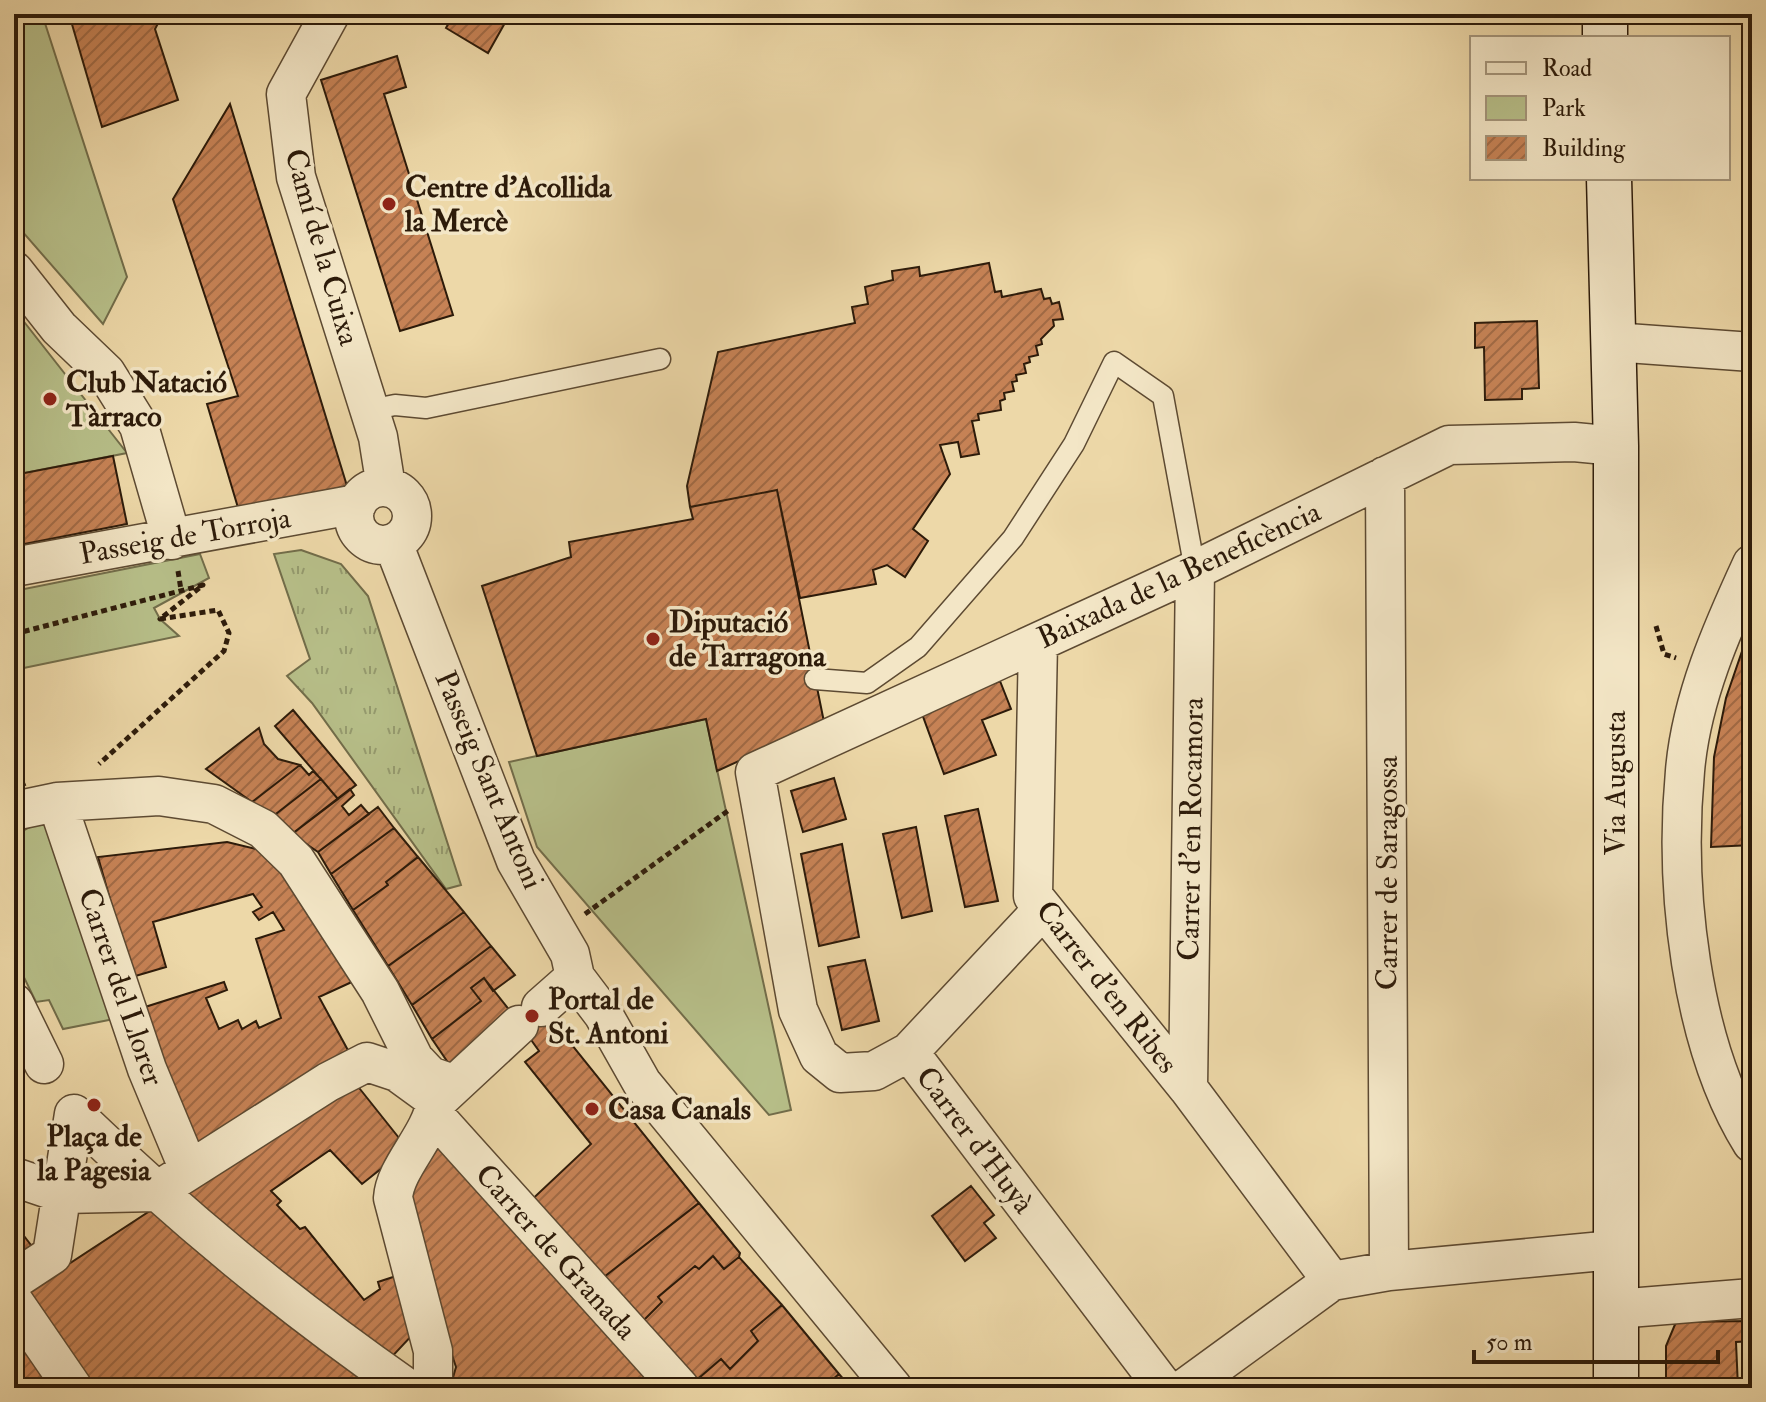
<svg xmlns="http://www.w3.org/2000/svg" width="1766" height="1402" viewBox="0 0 1766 1402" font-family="'IM FELL Double Pica',serif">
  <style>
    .grass { fill: url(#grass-tufts); stroke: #726d4a; stroke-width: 2 }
    .green { fill: #b7bf89; stroke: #726d4a; stroke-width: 2 }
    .building { fill: url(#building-hatch); stroke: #2d1b0a; stroke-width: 2 }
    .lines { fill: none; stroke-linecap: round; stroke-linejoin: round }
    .lane-casing { stroke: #5d4a32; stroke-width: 23 }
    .street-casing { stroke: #5d4a32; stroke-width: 41 }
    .secondary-casing { stroke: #2d1b0a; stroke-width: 47 }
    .path { stroke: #2d1b0a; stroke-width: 5; stroke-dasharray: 6 4; stroke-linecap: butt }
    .lane { stroke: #f3e6c6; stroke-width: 20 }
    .street { stroke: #f3e6c6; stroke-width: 38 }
    .secondary { stroke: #f3e6c6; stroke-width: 44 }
    .poi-dot { fill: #8f2418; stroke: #f3e6c6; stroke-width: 3 }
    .labels { text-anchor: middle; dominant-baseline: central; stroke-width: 7; stroke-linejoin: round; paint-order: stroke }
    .poi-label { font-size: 30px; font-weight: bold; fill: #2d1b0a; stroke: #f3e6c6; text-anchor: start }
    .street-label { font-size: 30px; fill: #2d1b0a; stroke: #f3e6c6 }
  </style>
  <defs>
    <pattern id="grass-tufts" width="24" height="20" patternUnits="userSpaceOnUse" patternTransform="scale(2)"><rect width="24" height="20" fill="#b7bf89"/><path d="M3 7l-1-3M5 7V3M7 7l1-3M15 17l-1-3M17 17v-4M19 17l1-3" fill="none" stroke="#959a6e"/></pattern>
    <pattern id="building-hatch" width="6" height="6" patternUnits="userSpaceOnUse" patternTransform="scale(2)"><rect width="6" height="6" fill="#c68255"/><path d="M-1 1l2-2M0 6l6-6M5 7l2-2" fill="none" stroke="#a16a45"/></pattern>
  </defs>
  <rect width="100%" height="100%" fill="#edd8a8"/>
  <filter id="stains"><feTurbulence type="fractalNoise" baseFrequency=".0025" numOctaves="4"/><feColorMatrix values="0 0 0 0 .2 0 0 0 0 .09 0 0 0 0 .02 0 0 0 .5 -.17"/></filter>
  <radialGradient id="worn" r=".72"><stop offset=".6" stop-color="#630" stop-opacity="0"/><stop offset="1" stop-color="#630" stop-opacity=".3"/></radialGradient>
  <path class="grass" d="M301,550L341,564L368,596L461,885L446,889L312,703L287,676L310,659L274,554Z"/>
  <path class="green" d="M14,14H42L127,277L103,324L14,222Z
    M14,309L127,453L14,475Z
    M200,554L209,578L154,608L160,619L179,636L14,670V591Z
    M706,719L791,1110L769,1115L537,847L509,762Z
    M46,818L114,1019L63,1029L49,1000L36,1002L14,957V836Z"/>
  <path class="building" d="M69,14H163L155,29L178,100L102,127Z
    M454,14H510L488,53L446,28Z
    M397,56L406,87L384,94L453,315L400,331L321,80Z
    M230,104L347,486L239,511L207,404L238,396L173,199Z
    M989,263L995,292L1001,291L1002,297L1041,289L1044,299L1050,298L1052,304L1059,302L1063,319L1053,320L1054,326L1041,339L1042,344L1036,346L1038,355L1029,357L1030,362L1024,364L1026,373L1016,375L1017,381L1012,382L1014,391L1004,393L1005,399L1000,401L1001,410L978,414L979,420L972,421L979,454L961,457L958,442L940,445L950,474L913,529L928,541L905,577L887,565L873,570L876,584L800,598L777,490L690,507L687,486L718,352L855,323L852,307L868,304L865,287L893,280L892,271L919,267L920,276Z
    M1537,321L1539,388L1522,389V399L1485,400L1484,347L1475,348V323Z
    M113,456L127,524L14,546V475Z
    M777,490L824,722L717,771L706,719L537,756L482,586L571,557L569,542L693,519L690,507Z
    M1752,622V845L1711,847L1714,757L1726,698Z
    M1000,681L1011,709L982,720L996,755L944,774L921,711Z
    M293,710L356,785L338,799L275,726Z
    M259,728L264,744L278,759L300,765L252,802L206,769Z
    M14,759L25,785L14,789Z
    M300,765L309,775L313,771L321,779L272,817L252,802Z
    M834,778L846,819L803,832L791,791Z
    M321,779L338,799L292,834L272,817Z
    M350,789L354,795L342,806L349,815L361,805L369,814L318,852L292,834Z
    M378,807L394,828L331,874L318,852Z
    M978,809L998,901L965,907L945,816Z
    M916,827L932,911L902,918L883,834Z
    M394,828L418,857L386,882L388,885L353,910L331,874Z
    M227,842L268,852L354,981L319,997L350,1054L190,1152L142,1008L224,982L227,990L206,998L219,1029L238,1020L242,1029L256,1021L259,1028L281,1018L256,939L284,930L273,912L259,920L253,912L262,907L253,894L153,922L166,967L132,977L98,857Z
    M842,844L859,937L819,946L801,854Z
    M418,857L464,912L388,966L353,910L388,885L386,882Z
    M464,912L491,946L412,1005L388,966Z
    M491,946L515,975L493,991L484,978L471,988L481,1001L432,1039L412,1005Z
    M865,960L879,1021L842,1030L828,967Z
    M484,978L514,1016L449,1064L432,1039L481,1001L471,988Z
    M535,999L699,1203L595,1284L524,1207L591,1144L525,1062L539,1051L514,1016Z
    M352,1079L407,1148L362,1184L330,1150L271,1191L281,1201L277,1205L300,1229L305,1227L364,1300L380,1289L378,1282L399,1275L416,1331L387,1362L178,1193Z
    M446,1137L666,1388H450L456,1367L400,1200Z
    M971,1186L994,1215L984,1223L996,1238L965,1261L932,1216Z
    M699,1203L740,1253L739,1257L724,1269L713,1256L699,1269L695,1266L658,1297L662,1302L637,1327L595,1284Z
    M159,1205L387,1388H88L26,1292Z
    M14,1223L34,1249L14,1262Z
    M713,1256L724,1269L739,1257L782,1305L751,1331L758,1341L730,1369L721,1359L692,1384L637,1327L662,1302L658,1297L695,1266L699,1269Z
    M782,1305L839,1374L823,1388H696L692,1384L721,1359L730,1369L758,1341L751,1331Z
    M14,1321L48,1375L31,1388H14Z
    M1752,1321V1341L1736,1342L1738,1388H1666V1346L1676,1322Z
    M839,1374L851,1388H823Z"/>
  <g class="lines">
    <defs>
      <path id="lane" d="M370,410L395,405L426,408L660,359
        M815,679L867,683L918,647L1013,538L1074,444L1114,362L1163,396L1195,570"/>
      <path id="street" d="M330,14L286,94L296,177L378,437L386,487
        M14,271L59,328L106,373L139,426L172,540
        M1613,342L1752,352
        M1385,476L1389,1271
        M354 516a29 29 0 1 1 58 0a29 29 0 1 1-58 0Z
        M393,543L516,861L570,954L575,977L603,1014L642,1083L893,1388
        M1752,564C1722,629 1691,699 1685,771C1674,886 1690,1044 1752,1143
        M14,567L357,504
        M1038,642L1033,896L1188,1088L1332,1281
        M57,802L147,1069L189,1170
        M14,811L57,802L159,796L214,804L263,829L296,861L380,991L414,1059L430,1076L453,1084
        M14,1003L44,1064
        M541,1007L575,977
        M909,1052L1043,909
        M1188,1088L1195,570
        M74,1114C181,1217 285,1303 407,1388
        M434,1115L680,1388
        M14,1177L64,1194L155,1192
        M168,1184L328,1082L367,1062L397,1072L430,1096
        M14,1280L52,1255L74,1114
        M14,1302L73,1388
        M1616,1309L1752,1298
        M433,1388V1351L393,1198C395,1167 430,1137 436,1102L519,1025
        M1164,1388L909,1052L874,1071L840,1073L819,1056L798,1010L755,772L1195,570L1449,445L1574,442L1616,446
        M1185,1388L1332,1281L1389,1271L1614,1250"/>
      <path id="secondary" d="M1605,14V38
        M1609,178L1616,446V1388"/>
    </defs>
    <use href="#lane" class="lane-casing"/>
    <use href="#street" class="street-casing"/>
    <use href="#secondary" class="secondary-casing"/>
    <path class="path" d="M178,571L181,590
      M1656,626L1664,654L1676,658
      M14,634L203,585L160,619L218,610L229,633L224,651L99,764
      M585,914L729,810"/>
    <use href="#lane" class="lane"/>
    <use href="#street" class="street"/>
    <use href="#secondary" class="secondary"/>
  </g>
  <g class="poi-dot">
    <circle cx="389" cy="204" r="8"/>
    <circle cx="50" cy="399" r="8"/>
    <circle cx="653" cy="639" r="8"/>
    <circle cx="532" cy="1016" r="8"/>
    <circle cx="94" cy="1105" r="8"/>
    <circle cx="592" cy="1109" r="8"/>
  </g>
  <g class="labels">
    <g class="poi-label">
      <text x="405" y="187">Centre d'Acollida<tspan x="405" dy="34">la Mercè</tspan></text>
      <text x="66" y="382">Club Natació<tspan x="66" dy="34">Tàrraco</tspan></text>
      <text x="669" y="622">Diputació<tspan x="669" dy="34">de Tarragona</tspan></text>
      <text x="548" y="999">Portal de<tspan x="548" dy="34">St. Antoni</tspan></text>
      <text x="608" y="1109">Casa Canals</text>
      <text x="94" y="1136" text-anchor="middle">Plaça de<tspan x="94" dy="34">la Pagesia</tspan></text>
    </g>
    <g class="street-label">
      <text transform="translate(322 247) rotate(74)">Camí de la Cuixa</text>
      <text transform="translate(185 536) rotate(-10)">Passeig de Torroja</text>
      <text transform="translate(1179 575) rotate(-25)">Baixada de la Beneficència</text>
      <text transform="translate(489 780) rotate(67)">Passeig Sant Antoni</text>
      <text transform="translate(1615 783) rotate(-90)">Via Augusta</text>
      <text transform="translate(1191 829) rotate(-89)">Carrer d'en Rocamora</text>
      <text transform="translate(1387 873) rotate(-90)">Carrer de Saragossa</text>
      <text transform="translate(121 987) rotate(71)">Carrer del Llorer</text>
      <text transform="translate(1107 987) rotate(52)">Carrer d'en Ribes</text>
      <text transform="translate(975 1140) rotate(53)">Carrer d'Huyà</text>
      <text transform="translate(556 1252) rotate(48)">Carrer de Granada</text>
    </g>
  </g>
  <rect width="1766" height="1402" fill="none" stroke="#edd8a8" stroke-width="48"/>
  <rect x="16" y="16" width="1734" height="1370" fill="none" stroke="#2d1b0a" stroke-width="4"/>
  <rect x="24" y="24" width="1718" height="1354" fill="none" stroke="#2d1b0a" stroke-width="2"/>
  <rect x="1470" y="36" width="260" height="144" fill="#f3e6c6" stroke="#a4957b" stroke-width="2"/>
  <rect x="1486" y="62" width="40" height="12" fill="#f3e6c6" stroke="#a4957b" stroke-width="2"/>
  <text x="1542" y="76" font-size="24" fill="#2d1b0a">Road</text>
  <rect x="1486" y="96" width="40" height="24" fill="#b7bf89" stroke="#a4957b" stroke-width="2"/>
  <text x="1542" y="116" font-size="24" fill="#2d1b0a">Park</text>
  <rect x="1486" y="136" width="40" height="24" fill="url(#building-hatch)" stroke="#a4957b" stroke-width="2"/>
  <text x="1542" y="156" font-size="24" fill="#2d1b0a">Building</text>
  <path d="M1474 1350v12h244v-12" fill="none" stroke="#2d1b0a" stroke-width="4"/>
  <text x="1486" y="1350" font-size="24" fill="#2d1b0a" stroke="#f3e6c6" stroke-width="6" paint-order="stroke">50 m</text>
  <rect width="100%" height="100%" filter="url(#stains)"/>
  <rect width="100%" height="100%" fill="url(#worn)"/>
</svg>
